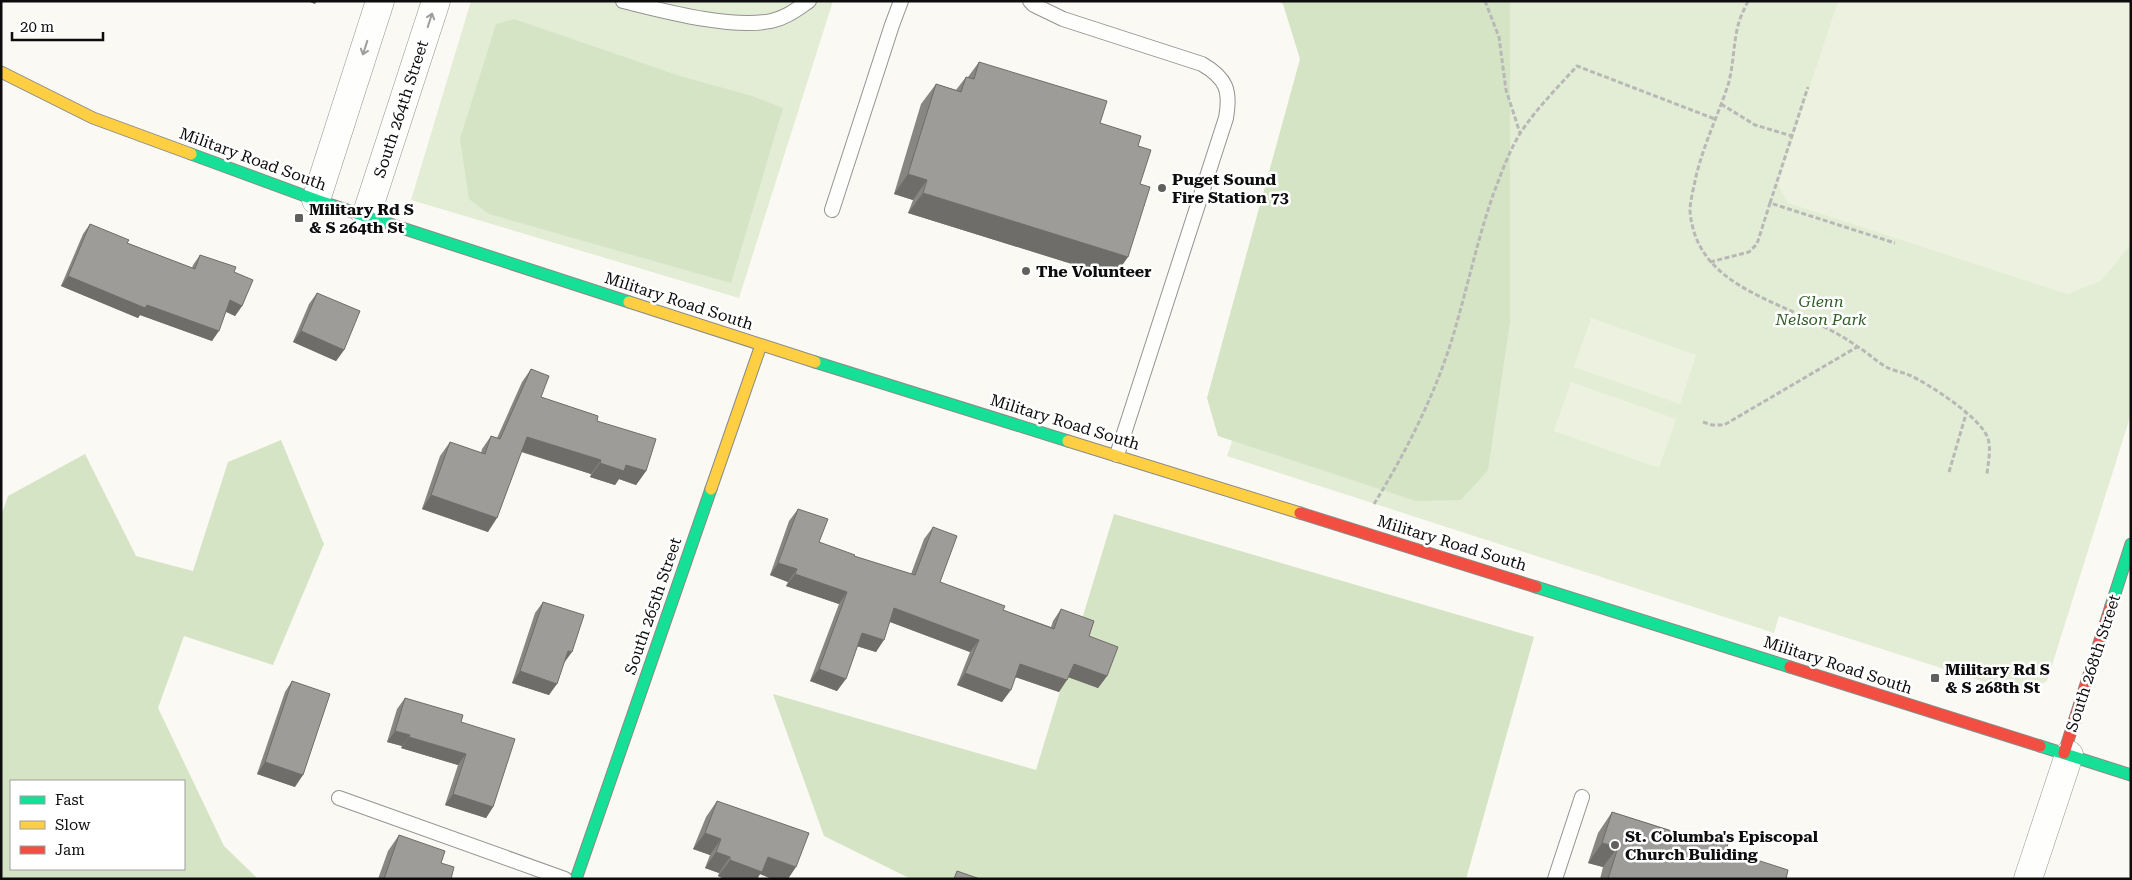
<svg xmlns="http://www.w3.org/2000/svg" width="2132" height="880" viewBox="0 0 2132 880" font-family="'Roboto Serif',serif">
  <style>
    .green { fill: #e3edd5 }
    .forest { fill: #d4e4c4; fill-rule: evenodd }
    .pitch { fill: #ecf2df }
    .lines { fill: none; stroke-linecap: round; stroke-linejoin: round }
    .lane-casing { stroke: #949391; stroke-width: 16 }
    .street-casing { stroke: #949391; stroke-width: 29 }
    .fast-casing { stroke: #8a8a87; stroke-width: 13 }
    .slow-casing { stroke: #8a8a87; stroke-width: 13 }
    .jam-casing { stroke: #8a8a87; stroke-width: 13 }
    .path { stroke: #b8b8b7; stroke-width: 3; stroke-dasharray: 5 2.5; stroke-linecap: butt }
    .lane { stroke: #fefefd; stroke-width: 14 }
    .street { stroke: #fefefd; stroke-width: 28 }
    .fast { stroke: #16e098; stroke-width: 11 }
    .slow { stroke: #ffcf43; stroke-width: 11 }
    .jam { stroke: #f24e42; stroke-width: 11 }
    .wall { fill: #888683 }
    .shaded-wall { fill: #6f6d6a }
    .building { fill: #9e9c98; stroke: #6f6d6a }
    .oneway { stroke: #9e9e9d }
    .poi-dot { fill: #60605e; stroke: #fff; stroke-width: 2 }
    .labels { text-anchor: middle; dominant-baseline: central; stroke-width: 5; stroke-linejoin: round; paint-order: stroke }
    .street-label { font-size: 16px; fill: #0d0d0d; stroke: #fff }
    .poi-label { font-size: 16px; font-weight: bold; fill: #0d0d0d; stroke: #fff; text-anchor: start }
    .park-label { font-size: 16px; font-style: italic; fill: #305d26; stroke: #fff }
  </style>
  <rect width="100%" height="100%" fill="#faf9f3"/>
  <path class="green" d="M471,1H833L739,298L411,200Z
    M1351,1H2131V414L2047,681L2022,694L1779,616L1774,633L1227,456L1375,9Z"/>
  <path class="forest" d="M1278,1H1510V322L1488,470L1461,500L1416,501L1218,436L1207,398L1300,59L1283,4Z
    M514,19L680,76L752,96L783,108L731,283L489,214L469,199L460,139L496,24Z
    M281,440L324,544L273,665L184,636L158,708L224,846L258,879H1V516L8,496L85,454L136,556L193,571L228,462ZM11,781H184V869H11Z
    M1114,514L1534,637L1466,879H911L824,836L773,694L1036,770Z"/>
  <path class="pitch" d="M1838,1H2131V244L2101,281L2067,294L1788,203L1778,184Z
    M1591,318L1696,355L1680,404L1574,367Z
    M1571,382L1676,419L1659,468L1554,431Z"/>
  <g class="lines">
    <defs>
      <path id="lane" d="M623,1C664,11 730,29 771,21C786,18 797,9 809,1
        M1030,1L1034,5L1063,19L1202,64C1226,78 1231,90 1226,118L1117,455
        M832,210L892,25L901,1
        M339,798L565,879
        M1555,879L1582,797"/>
      <path id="street" d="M316,200L380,1
        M366,216L436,1
        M2028,879L2069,755"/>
      <path id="fast" d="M191,154L316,200L629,302
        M815,362L1068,441
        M1536,587L1790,667
        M2111,606L2131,544
        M2040,746L2131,775
        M576,879L711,489"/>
      <path id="slow" d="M1,72L93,118L191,154
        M629,302L815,362
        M1068,441L1300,513
        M711,489L761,345"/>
      <path id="jam" d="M1300,513L1536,587
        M1790,667L2040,746
        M2064,753L2111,606"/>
    </defs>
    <use href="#lane" class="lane-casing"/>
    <use href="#street" class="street-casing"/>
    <use href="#fast" class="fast-casing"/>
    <use href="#slow" class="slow-casing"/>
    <use href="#jam" class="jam-casing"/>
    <path class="path" d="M1485,1L1499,37L1506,90L1520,133
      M1748,1C1745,8 1741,15 1739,22C1733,42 1734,65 1728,85C1717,118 1702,148 1695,181C1693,191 1690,202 1690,211C1696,283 1769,297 1822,326C1835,332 1847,339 1858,347C1868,353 1876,361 1886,367C1892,370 1900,372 1907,374C1928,383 1978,416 1987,436C1992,447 1988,463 1987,474
      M1721,104L1755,125L1792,136
      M1770,203L1808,87
      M1710,262L1749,252L1757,244L1770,203L1895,243
      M1703,422L1712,425H1724L1857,347
      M1949,472L1966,414
      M1374,504C1406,452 1435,395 1453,336C1467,289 1477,241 1493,195C1501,174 1509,151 1521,132C1537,108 1558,87 1577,66L1715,119"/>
    <use href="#lane" class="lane"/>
    <use href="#street" class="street"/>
    <use href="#fast" class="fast"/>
    <use href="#slow" class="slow"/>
    <use href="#jam" class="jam"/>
  </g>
  <path class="wall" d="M979,62L1100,123L1138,146L1140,184L1114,277L908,213L913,200L894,194L921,104L936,84L956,90L966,77H968Z
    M90,224L127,243L192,268L193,265L200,255L234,272L242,306L235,316L226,312L212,341L140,315L138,318L61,286L83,234Z
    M317,293L344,350L336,361L293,342L309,304Z
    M531,369L541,397L597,421L646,471L636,485L619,479L615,485L590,477L591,474L521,452L488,532L422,509L440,456L450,442L481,453L482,449L491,436L497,438L522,382Z
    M798,509L819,542L854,556L911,574L924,539L933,527L940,582L1003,610L1051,627L1053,621L1061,609L1089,636L1107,676L1098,688L1068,677L1059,692L1015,677L1002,702L957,685L970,652L890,622L876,652L857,646L837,691L810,681L839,604L786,586L788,582L770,575L789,521Z
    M543,602L564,663L549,695L512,683L535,613Z
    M292,681L295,787L257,774L285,692Z
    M405,698L461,722L493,807L486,818L445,805L458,765L401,748L402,746L387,742L397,709Z
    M717,801L788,879H772L760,874L757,879H725L718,876L719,873L705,868L710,855L693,849L706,817Z
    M1612,812L1702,840L1704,837L1726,850L1786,879H1600L1603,867L1588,863L1598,833Z
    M399,835L441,863L451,879H378L388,851Z"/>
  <path class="shaded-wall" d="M307,1H317L315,4Z
    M908,174L927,180L913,200L894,194Z
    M923,193L1128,257L1114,277L908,213Z
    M68,276L147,305L219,331L212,341L140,315L138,318L61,286Z
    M230,300L242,306L235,316L223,310Z
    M301,331L344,350L336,361L293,342Z
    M527,437L601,460L591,474L517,450Z
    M600,463L626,465L646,471L636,485L619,479L615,485L590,477Z
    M431,495L497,518L488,532L422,509Z
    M778,563L797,569L788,582L770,575Z
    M795,574L847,592L839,604L786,586Z
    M894,608L979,640L970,652L885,620Z
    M862,633L884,640L876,652L853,645Z
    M568,651L572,652L564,663Z
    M1020,664L1067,680L1059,692L1012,676Z
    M1074,664L1107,676L1098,688L1065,676Z
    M819,669L846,679L837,691L810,681Z
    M520,671L557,684L549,695L512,683Z
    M965,673L1011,690L1002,702L957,685Z
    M395,731L410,735L402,746L387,742Z
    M409,737L466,754L458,765L401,748Z
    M265,762L303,775L295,787L257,774Z
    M453,794L493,807L486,818L445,805Z
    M705,833L721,839L710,855L693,849Z
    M1602,843L1618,847L1603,867L1588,863Z
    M716,852L730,857L719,873L705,868Z
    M768,857L796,867L788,879H772L760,874L757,879H725L718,876L730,860Z"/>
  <path class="building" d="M979,62L1107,101L1100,123L1141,136L1138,146L1151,150L1140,184L1150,187L1128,257L923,193L927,180L908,174L936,84L961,92L966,77L974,79Z
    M90,224L129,240L127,243L195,269L200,255L236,267L234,272L253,280L242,306L230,300L219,331L147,305L145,308L68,276Z
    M317,293L360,311L344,350L301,331Z
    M531,369L549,376L541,397L598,416L597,421L656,439L646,471L626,465L624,471L600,463L601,460L527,437L497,518L431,495L450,442L485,454L491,436L500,439Z
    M798,509L828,519L819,542L855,555L854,556L915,575L933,527L957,536L940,582L1005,606L1003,610L1054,629L1061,609L1094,621L1089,636L1118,647L1107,676L1074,664L1067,680L1020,664L1011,690L965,673L979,640L894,608L884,640L862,633L846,679L819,669L847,592L795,574L797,569L778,563Z
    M543,602L584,615L572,652L568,651L557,684L520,671Z
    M292,681L330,694L303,775L265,762Z
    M405,698L463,715L461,722L515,739L493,807L453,794L466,754L409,737L410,735L395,731Z
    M717,801L809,833L796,867L768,857L762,872L730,860V857L716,852L721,839L705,833Z
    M1612,812L1703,841L1704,837L1728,844L1726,850L1788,870L1786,879H1608L1618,847L1602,843Z
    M399,835L445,851L441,863L454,867L451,879H384Z
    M957,871L980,879H954Z"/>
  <defs><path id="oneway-shaft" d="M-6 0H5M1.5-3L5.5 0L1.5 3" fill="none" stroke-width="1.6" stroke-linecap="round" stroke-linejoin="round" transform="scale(1.25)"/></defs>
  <g class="oneway">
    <use href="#oneway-shaft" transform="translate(430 20) rotate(-72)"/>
    <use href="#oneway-shaft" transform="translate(365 48) rotate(108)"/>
  </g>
  <g class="poi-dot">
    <circle cx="1162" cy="188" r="5"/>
    <rect x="294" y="213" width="10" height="10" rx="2.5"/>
    <circle cx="1026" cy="271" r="5"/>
    <rect x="1930" y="673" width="10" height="10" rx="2.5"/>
    <circle cx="1615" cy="845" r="5"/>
  </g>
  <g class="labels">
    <g class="street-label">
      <text transform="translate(401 109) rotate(-72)">South 264th Street</text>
      <text transform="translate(253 159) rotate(20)">Military Road South</text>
      <text transform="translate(679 301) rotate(18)">Military Road South</text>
      <text transform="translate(1065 422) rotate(17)">Military Road South</text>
      <text transform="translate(1452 543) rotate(17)">Military Road South</text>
      <text transform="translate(653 606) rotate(-71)">South 265th Street</text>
      <text transform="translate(2093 663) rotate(-72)">South 268th Street</text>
      <text transform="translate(1838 665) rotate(18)">Military Road South</text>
    </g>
    <g class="poi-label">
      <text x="1172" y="179">Puget Sound<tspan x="1172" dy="18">Fire Station 73</tspan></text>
      <text x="309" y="209">Military Rd S<tspan x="309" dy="18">&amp; S 264th St</tspan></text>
      <text x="1036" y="271">The Volunteer</text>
      <text x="1945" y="669">Military Rd S<tspan x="1945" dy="18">&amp; S 268th St</tspan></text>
      <text x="1625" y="836">St. Columba's Episcopal<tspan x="1625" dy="18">Church Buliding</tspan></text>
    </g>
    <g class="park-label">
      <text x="1821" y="301">Glenn<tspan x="1821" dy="18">Nelson Park</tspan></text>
    </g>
  </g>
  <rect width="2132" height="880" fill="none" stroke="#0d0d0d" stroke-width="5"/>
  <rect x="10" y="780" width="175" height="90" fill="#ffffff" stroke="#9e9e9e"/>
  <rect x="20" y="796" width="25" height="8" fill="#16e098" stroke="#9e9e9e"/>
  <text x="55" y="805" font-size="15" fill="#0d0d0d">Fast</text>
  <rect x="20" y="821" width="25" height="8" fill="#ffcf43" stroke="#9e9e9e"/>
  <text x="55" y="830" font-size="15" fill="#0d0d0d">Slow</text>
  <rect x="20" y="846" width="25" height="8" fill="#f24e42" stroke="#9e9e9e"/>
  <text x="55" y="855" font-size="15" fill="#0d0d0d">Jam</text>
  <path d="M12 32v8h91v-8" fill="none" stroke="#0d0d0d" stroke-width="2.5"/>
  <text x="20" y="32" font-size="15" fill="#0d0d0d" stroke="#ffffff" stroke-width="4" paint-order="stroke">20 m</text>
</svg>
